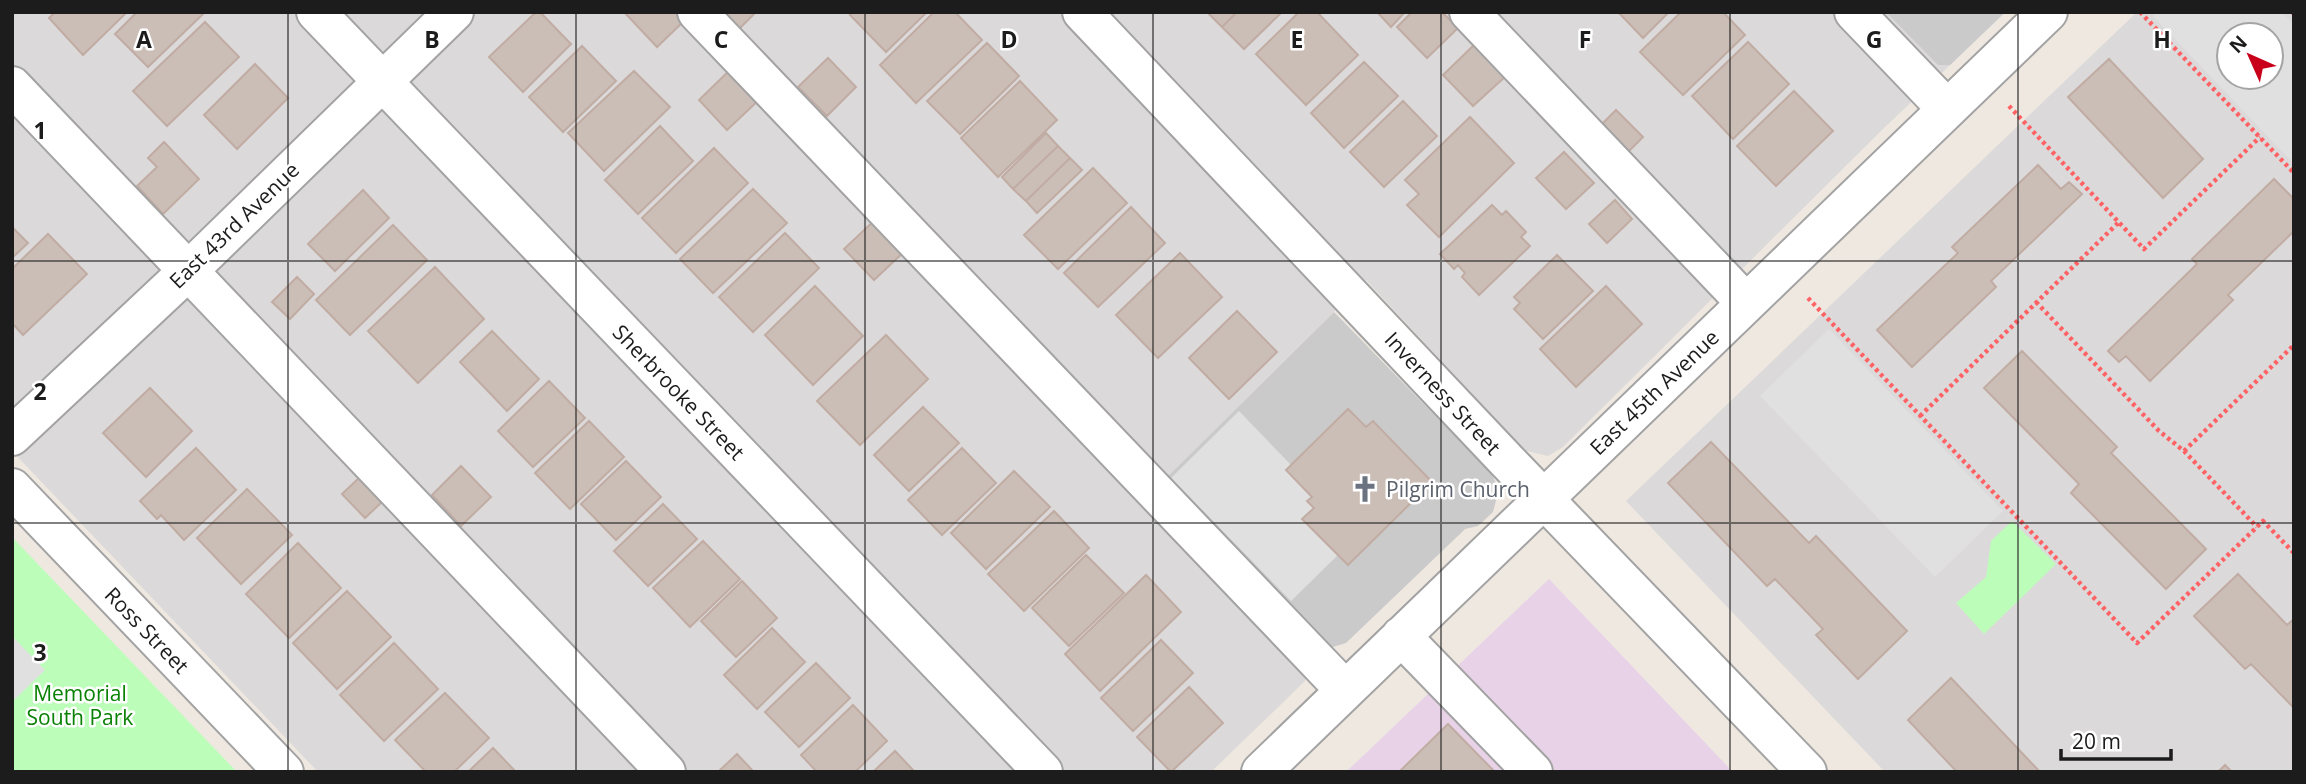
<svg xmlns="http://www.w3.org/2000/svg" width="2306" height="784" viewBox="0 0 2306 784" font-family="'Open Sans',sans-serif">
  <style>
    .residential { fill: #dbd9d9; fill-rule: evenodd }
    .industrial { fill: #e8d2e7 }
    .religious { fill: #cacaca }
    .park { fill: #bdfdba }
    .parking { fill: #e0e0e0; fill-rule: evenodd }
    .building { fill: #cbbeb7; stroke: #c1aca3; stroke-width: 2 }
    .lines { fill: none; stroke-linecap: round; stroke-linejoin: round }
    .minor-casing { stroke: #a3a3a3; stroke-width: 42 }
    .path { stroke: #ff6265; stroke-width: 4.5; stroke-dasharray: 3.5 3.5; stroke-linecap: butt }
    .minor { stroke: #fff; stroke-width: 38 }
    .grid { fill: none; stroke: #1c1c1c; stroke-width: 2; stroke-opacity: 0.55 }
    .labels { text-anchor: middle; dominant-baseline: central; stroke-width: 5; stroke-linejoin: round; paint-order: stroke }
    .street-label { font-size: 21px; fill: #1c1c1c; stroke: #fff }
    .worship-label { font-size: 21px; fill: #5b616d; stroke: #fff; text-anchor: start }
    .park-label { font-size: 21px; fill: #098104; stroke: #fff }
    .grid-label { font-size: 23px; text-anchor: middle; font-weight: bold; fill: #1c1c1c; stroke: #fff; stroke-width: 5; stroke-linejoin: round; paint-order: stroke }
  </style>
  <rect width="100%" height="100%" fill="#efe8e1"/>
  <path class="residential" d="M12,12H2006L1883,129L1563,447L1548,456L1527,451L1519,444L1366,280L1154,490L1306,674L1305,681L1211,772H318L12,451Z
    M2137,12H2294V772H1885L1626,501ZM2229,35H2271V77H2229Z"/>
  <path class="industrial" d="M1549,579L1733,772H1346Z"/>
  <path class="religious" d="M1886,12H2005L1950,65H1938Z
    M1334,312L1491,473L1499,489L1493,512L1478,526L1465,529L1461,533L1346,643L1333,647H1328L1154,490Z"/>
  <path class="park" d="M2012,521L2056,564L1984,634L1956,603L1986,577L1991,541Z
    M12,537L237,772H12Z"/>
  <path class="parking" d="M2158,12H2282L2294,25V164L2153,16ZM2229,35H2271V77H2229Z
    M1829,329L2003,511L1935,577L1760,396Z
    M1239,411L1291,465L1286,470L1312,497L1307,501L1314,508L1302,519L1338,555L1291,601L1171,478Z
    M12,636L45,670L12,702Z"/>
  <path class="building" d="M55,12H127L83,55L49,18Z
    M137,12H202L203,14L148,67L115,34Z
    M536,12H540L571,44L523,92L489,57Z
    M624,12H675L684,21L657,47Z
    M723,12H756L739,29Z
    M853,12H927L886,52L850,15Z
    M934,12H955L982,40L916,103L880,65Z
    M1207,12H1237L1222,27Z
    M1237,12H1282L1244,49L1222,27Z
    M1299,12H1317L1358,55L1306,105L1256,54Z
    M1377,12H1405L1391,27Z
    M1412,12H1442L1458,28L1427,58L1397,27Z
    M1618,12H1669L1643,38Z
    M1681,12H1723L1745,35L1683,95L1640,52Z
    M205,22L239,57L167,126L133,91Z
    M1748,42L1789,84L1733,139L1692,96Z
    M987,43L1019,76L960,134L927,101Z
    M1475,44L1506,76L1473,106L1443,75Z
    M582,46L616,81L563,132L529,97Z
    M828,58L856,87L827,116L798,87Z
    M2109,59L2203,159L2163,198L2068,97Z
    M1364,62L1398,96L1344,148L1311,113Z
    M255,64L288,98L237,149L204,115Z
    M733,67L762,97L727,130L699,100Z
    M634,71L670,107L604,171L568,133Z
    M1020,81L1057,120L998,177L961,138Z
    M1794,91L1833,131L1776,186L1737,146Z
    M1403,101L1437,136L1384,187L1350,152Z
    M1616,110L1643,137L1625,155L1598,128Z
    M1470,117L1514,163L1439,237L1407,205L1419,194L1405,180Z
    M660,126L693,161L638,214L605,180Z
    M1046,133L1058,146L1013,189L1002,177Z
    M164,142L199,179L163,214L137,186L157,167L148,158Z
    M1058,146L1070,158L1026,201L1013,189Z
    M714,148L748,183L676,253L642,218Z
    M1564,152L1594,183L1566,209L1536,178Z
    M1070,158L1082,170L1037,213L1026,201Z
    M2038,165L2061,189L2069,182L2082,194L1991,281L1996,287L1912,367L1877,330L1958,253L1952,247Z
    M1093,168L1127,203L1058,269L1024,235Z
    M2274,179L2294,199V231L2228,295L2233,300L2150,381L2126,356L2119,362L2108,351L2197,264L2192,259Z
    M753,189L787,223L713,293L680,259Z
    M363,190L389,218L335,271L308,244Z
    M1615,200L1632,219L1607,243L1589,224Z
    M1492,205L1502,215L1506,211L1526,232L1521,237L1530,246L1479,295L1462,277L1465,273L1458,265L1454,269L1440,254Z
    M1131,207L1165,243L1098,307L1064,273Z
    M877,218L907,249L874,280L844,249Z
    M393,225L427,260L350,335L316,300Z
    M12,227L28,243L12,258Z
    M785,233L819,268L753,332L719,297Z
    M48,234L87,274L23,335L12,323V269Z
    M1180,253L1222,297L1158,358L1116,315Z
    M1557,255L1593,291L1543,339L1514,309L1520,303L1514,297Z
    M435,267L484,319L418,383L368,331Z
    M297,277L314,294L290,319L272,302Z
    M815,286L863,336L813,385L765,335Z
    M1606,286L1642,324L1576,387L1540,349Z
    M1237,311L1277,352L1229,399L1189,358Z
    M492,331L539,379L507,411L460,362Z
    M886,335L928,379L860,445L817,401Z
    M2022,351L2117,447L2111,453L2206,549L2166,589L2071,493L2079,484L1984,388Z
    M549,381L585,418L533,467L498,431Z
    M150,388L192,431L146,477L103,433Z
    M923,407L959,443L909,491L874,455Z
    M1348,409L1366,427L1373,421L1432,482L1348,565L1302,519L1314,508L1307,501L1312,497L1286,470Z
    M589,421L624,457L570,509L535,473Z
    M1711,442L1809,543L1816,536L1907,631L1858,679L1816,635L1823,629L1775,579L1767,586L1668,483Z
    M196,448L236,490L184,540L161,515L157,519L140,501Z
    M962,448L996,483L942,535L908,500Z
    M626,461L661,497L616,540L581,504Z
    M461,466L491,497L461,526L432,495Z
    M1014,471L1050,507L986,569L951,533Z
    M360,477L383,501L365,518L342,494Z
    M247,489L292,535L241,584L197,538Z
    M663,504L697,539L648,586L614,551Z
    M1054,511L1089,548L1024,611L988,574Z
    M703,541L740,579L690,627L653,588Z
    M298,543L341,588L289,638L246,594Z
    M1086,555L1124,593L1069,646L1032,608Z
    M2238,574L2287,625L2294,619V708L2251,664L2245,669L2194,616Z
    M1146,575L1181,612L1100,691L1065,654Z
    M742,581L777,618L736,657L701,621Z
    M347,591L391,637L337,689L293,643Z
    M772,628L805,662L757,709L724,675Z
    M1161,640L1193,673L1133,731L1101,698Z
    M394,643L438,689L384,741L340,695Z
    M816,663L850,698L799,747L765,712Z
    M1951,678L2040,772H1957L1908,720Z
    M1189,687L1223,723L1171,772L1137,737Z
    M445,693L489,738L454,772H426L395,740Z
    M853,705L887,741L855,772H817L801,755Z
    M1448,724L1494,771L1399,772Z
    M493,748L516,772H468Z
    M895,751L915,772H873Z
    M737,754L754,772H718Z
    M2225,765L2232,772H2218Z"/>
  <g class="lines">
    <defs>
      <path id="minor" d="M316,12L1043,772
        M697,12L1345,690
        M1082,12L1508,462L1807,772
        M1469,12L1746,303
        M1854,12L1947,109
        M12,86L666,772
        M12,436L188,271L454,12
        M12,488L284,772
        M1401,636L1533,772
        M1261,772L2048,12"/>
    </defs>
    <use href="#minor" class="minor-casing"/>
    <path class="path" d="M2140,12L2294,173
      M2292,12L2294,14
      M2009,106L2144,249L2260,137
      M1808,298L2137,643L2263,521L2294,553
      M2036,302L2159,431L2184,451L2257,527
      M1920,416L2119,222
      M2184,451L2294,345"/>
    <use href="#minor" class="minor"/>
  </g>
  <path class="grid" d="M288,12V772M576,12V772M865,12V772M1153,12V772M1441,12V772M1730,12V772M2018,12V772M12,261H2294M12,523H2294"/>
  <defs>
    <symbol id="church-bare" viewBox="-9 -9 18 18"><path d="M-1.2-6h2.4v3.5h3.3v2.4h-3.3V6h-2.4V-.1h-3.3v-2.4h3.3Z" fill="#6b7280" stroke="#fff" stroke-width="2.5" paint-order="stroke"/></symbol>
  </defs>
  <g fill-rule="evenodd">
    <use href="#church-bare" x="1346" y="470" width="38" height="38"/>
  </g>
  <g class="labels">
    <g class="street-label">
      <text transform="translate(234 225) rotate(-44)">East 43rd Avenue</text>
      <text transform="translate(679 392) rotate(46)">Sherbrooke Street</text>
      <text transform="translate(1654 392) rotate(-44)">East 45th Avenue</text>
      <text transform="translate(1443 393) rotate(47)">Inverness Street</text>
      <text transform="translate(147 630) rotate(46)">Ross Street</text>
    </g>
    <g class="worship-label">
      <text x="1386" y="489">Pilgrim Church</text>
    </g>
    <g class="park-label">
      <text x="80" y="693">Memorial<tspan x="80" dy="24">South Park</tspan></text>
    </g>
  </g>
  <g class="grid-label">
    <text x="144" y="48">A</text>
    <text x="432" y="48">B</text>
    <text x="721" y="48">C</text>
    <text x="1009" y="48">D</text>
    <text x="1297" y="48">E</text>
    <text x="1585" y="48">F</text>
    <text x="1874" y="48">G</text>
    <text x="2162" y="48">H</text>
    <text x="40" y="139">1</text>
    <text x="40" y="400">2</text>
    <text x="40" y="661">3</text>
  </g>
  <rect width="2306" height="784" fill="none" stroke="#1c1c1c" stroke-width="28"/>
  <g transform="translate(2250 56) rotate(315)"><circle r="33" fill="#ffffff" stroke="#a4a4a4" stroke-width="2"/>
  <path d="M0-5L12 26L0 18L-12 26Z" fill="#c90019"/>
  <text y="-10" font-size="19" font-weight="bold" text-anchor="middle" fill="#1c1c1c">N</text>
  </g>
  <path d="M2061 749v10h110v-10" fill="none" stroke="#1c1c1c" stroke-width="3.5"/>
  <text x="2072" y="749" font-size="21" fill="#1c1c1c" stroke="#ffffff" stroke-width="5" paint-order="stroke">20 m</text>
</svg>
